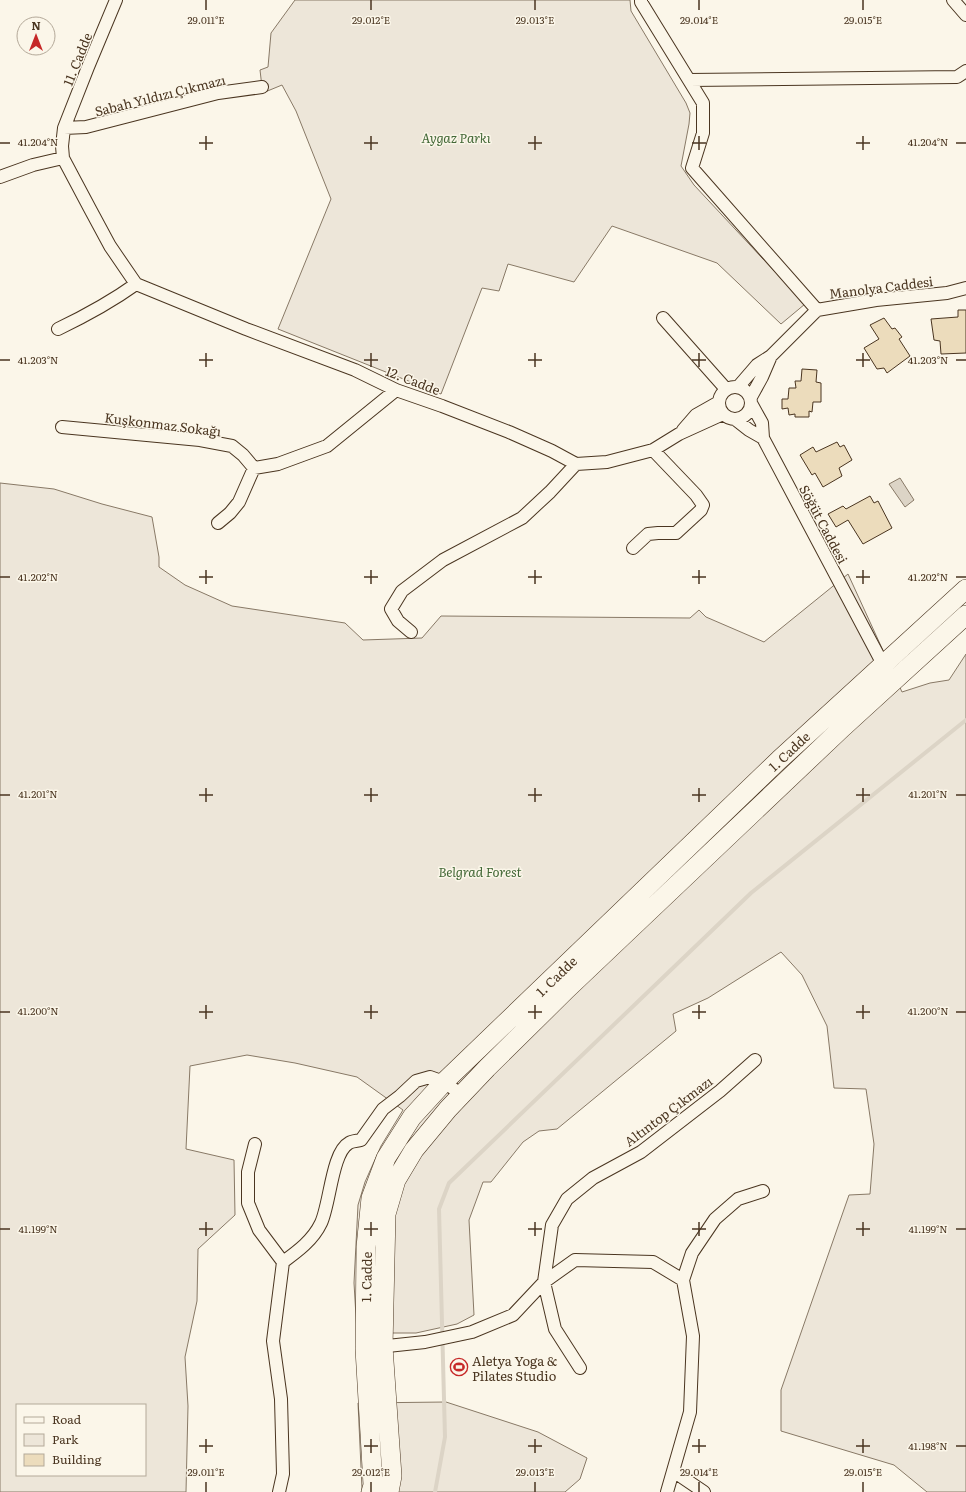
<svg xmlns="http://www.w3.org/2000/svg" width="966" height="1492" viewBox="0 0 966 1492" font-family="Literata,serif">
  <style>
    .green { fill: #ede6d9; stroke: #887966; fill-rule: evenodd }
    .water { fill: #dcd4c6; stroke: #887966 }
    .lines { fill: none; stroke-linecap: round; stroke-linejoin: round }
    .stream { stroke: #dcd4c6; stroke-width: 4 }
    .building { fill: #ecdcbc; stroke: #4a3520 }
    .minor-casing { stroke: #4a3520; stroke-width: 14 }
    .primary-casing { stroke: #4a3520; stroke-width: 20 }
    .minor { stroke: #fbf6e9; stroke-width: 12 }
    .primary { stroke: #fbf6e9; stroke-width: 19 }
    .ticks { fill: none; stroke: #4a3520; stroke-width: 1.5 }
    .labels { text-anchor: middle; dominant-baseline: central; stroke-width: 3; stroke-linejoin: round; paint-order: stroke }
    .street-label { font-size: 13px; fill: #4a3520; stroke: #fbf6e9 }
    .park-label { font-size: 13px; font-style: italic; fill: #436837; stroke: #fbf6e9 }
    .poi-label { font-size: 13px; fill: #4a3520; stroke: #fbf6e9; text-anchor: start }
    .ticks-label { font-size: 10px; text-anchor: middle; fill: #4a3520; stroke: #fbf6e9; stroke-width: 3; stroke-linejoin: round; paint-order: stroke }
  </style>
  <rect width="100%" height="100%" fill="#fbf6e9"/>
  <path class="green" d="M295,0H630L631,11L686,103L690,113L689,124L681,166L694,185L805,304L781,324L717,263L612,226L574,282L508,264L499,291L482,288L441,394L278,329L331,199L296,111L282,85L265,92L262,87L260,70L268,67L271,33Z
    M0,483L54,489L102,504L152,517L159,557V567L185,585L232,606L345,623L363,640L422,638L441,616L690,618L699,610L706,617L764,642L848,574L902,692L930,683L949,680L966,654V1492H927L894,1465L781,1431V1390L849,1195L870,1194L874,1144L866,1089L834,1088L827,1026L802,975L781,952L708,998L673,1014L676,1031L557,1129L539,1131L523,1142L491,1182H483L469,1220L474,1315L457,1324L416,1333H357L354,1283L358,1205L365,1182L381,1146L403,1110L357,1077L295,1063L247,1055L190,1066L186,1149L234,1160L235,1215L198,1249L197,1301L185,1357L188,1406L186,1492H0ZM17,1405H145V1475H17Z
    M446,1402L538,1432L587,1458L580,1479L565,1492H361L362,1489L358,1403Z"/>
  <path class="water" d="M900,478L914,500L905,507L889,484Z"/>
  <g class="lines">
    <path class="stream" d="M435,1492L445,1437L439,1209L449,1183L751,893L966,720"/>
  </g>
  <path class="building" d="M958,310H966V353L941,354L940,341L934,340L931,319L958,317Z
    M884,318L892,329L895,328L902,337L899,339L910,356L887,373L884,368L877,369L864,348L879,339L870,325Z
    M802,369L817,370L816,382L821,383V402H813L812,412L809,411V417H795V414L789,415L788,408L782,409V399H788L789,388H796L795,381H801Z
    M837,442L840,447L844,445L852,460L839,468L842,476L823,487L815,473L812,475L800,455L813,447L816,452Z
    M870,496L874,503L878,501L892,528L863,544L848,520L836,527L828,514L843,506L846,509Z"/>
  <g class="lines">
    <defs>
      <path id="minor" d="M116,0L88,67L64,128L62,146L63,158L89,207L110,246L136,284
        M641,0V2L703,103V133L692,168L817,310
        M953,0L966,15
        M689,80L957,77L966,71
        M64,128L86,127L218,93L262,87
        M0,177L33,165L63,158
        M136,284L246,329L355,370L396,390L442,406L509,432L552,451L576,464L607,462L653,450L679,434L723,414
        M663,318L726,389
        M58,329C85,316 111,302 136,284
        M719 403a16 16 0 1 1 32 0a16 16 0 1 1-32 0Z
        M738,387L757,365L771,356L817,310L876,300L947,293L966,288
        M751,397L762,377L771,356
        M752,405L762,423L763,438L886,670
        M735,419L749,430L763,438
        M62,427L200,440L232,446L243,455L254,468L278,464L327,446L396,390
        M683,430L696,415L719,402
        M218,523L230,513L239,502L254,468
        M633,548L648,534L658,533H676L701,510L703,505L696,495L653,450
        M411,632L398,621L391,609L402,591L443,560L522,518L550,492L576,464
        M255,1144L248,1172V1203L259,1230L283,1262
        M683,1280L692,1253L715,1219L738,1199L763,1191
        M378,1347L425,1342L472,1332L513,1315L544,1282L575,1260L653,1262L683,1280L693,1336L690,1412L667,1492
        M580,1368L555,1329L544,1282L552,1225L567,1199L593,1178L641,1152L720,1091L755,1060
        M673,1471L704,1492
        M279,1492L283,1474L281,1399L273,1341L283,1262C298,1251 313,1240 321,1223C330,1204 332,1152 349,1143C352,1141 357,1141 361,1140L383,1109L400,1096L416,1081L430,1077L444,1082L462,1095"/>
      <path id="primary" d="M371,1492L373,1485L365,1349L366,1247L371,1198L386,1158L412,1117L444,1082L779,760L966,589
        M389,1492L392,1476L383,1347L386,1214L396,1180L414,1150L448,1109L487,1068L566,990L842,728L966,615"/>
    </defs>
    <use href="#minor" class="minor-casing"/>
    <use href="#primary" class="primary-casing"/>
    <use href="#minor" class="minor"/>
    <use href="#primary" class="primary"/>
  </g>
  <path class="ticks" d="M206,0V10M371,0V10M535,0V10M699,0V10M863,0V10M206,136V150M371,136V150M535,136V150M699,136V150M863,136V150M0,143H10M199,143H213M364,143H378M528,143H542M692,143H706M856,143H870M956,143H966M206,353V367M371,353V367M535,353V367M699,353V367M863,353V367M0,360H10M199,360H213M364,360H378M528,360H542M692,360H706M856,360H870M956,360H966M206,570V584M371,570V584M535,570V584M699,570V584M863,570V584M0,577H10M199,577H213M364,577H378M528,577H542M692,577H706M856,577H870M956,577H966M206,788V802M371,788V802M535,788V802M699,788V802M863,788V802M0,795H10M199,795H213M364,795H378M528,795H542M692,795H706M856,795H870M956,795H966M206,1005V1019M371,1005V1019M535,1005V1019M699,1005V1019M863,1005V1019M0,1012H10M199,1012H213M364,1012H378M528,1012H542M692,1012H706M856,1012H870M956,1012H966M206,1222V1236M371,1222V1236M535,1222V1236M699,1222V1236M863,1222V1236M0,1229H10M199,1229H213M364,1229H378M528,1229H542M692,1229H706M856,1229H870M956,1229H966M206,1439V1453M371,1439V1453M535,1439V1453M699,1439V1453M863,1439V1453M199,1446H213M364,1446H378M528,1446H542M692,1446H706M856,1446H870M956,1446H966M206,1482V1492M371,1482V1492M535,1482V1492M699,1482V1492M863,1482V1492"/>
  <defs>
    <symbol id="stadium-ring" viewBox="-11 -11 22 22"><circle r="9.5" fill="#fbf6e9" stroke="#c62828" stroke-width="1.5"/><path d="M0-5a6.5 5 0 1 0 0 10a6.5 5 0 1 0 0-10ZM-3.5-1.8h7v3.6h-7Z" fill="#c62828"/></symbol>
  </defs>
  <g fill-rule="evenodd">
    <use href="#stadium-ring" x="449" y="1357" width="20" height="20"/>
  </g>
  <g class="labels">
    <g class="street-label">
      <text transform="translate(77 59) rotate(-68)">11. Cadde</text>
      <text transform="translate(160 95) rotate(-14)">Sabah Yıldızı Çıkmazı</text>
      <text transform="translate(881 287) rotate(-7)">Manolya Caddesi</text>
      <text transform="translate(413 380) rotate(21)">12. Cadde</text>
      <text transform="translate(163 424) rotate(7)">Kuşkonmaz Sokağı</text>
      <text transform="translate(824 524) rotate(62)">Söğüt Caddesi</text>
      <text transform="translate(789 751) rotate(-43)">1. Cadde</text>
      <text transform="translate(556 976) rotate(-44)">1. Cadde</text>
      <text transform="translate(668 1111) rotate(-37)">Altıntop Çıkmazı</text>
      <text transform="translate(366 1277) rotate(-89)">1. Cadde</text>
    </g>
    <g class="park-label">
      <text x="456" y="137">Aygaz Parkı</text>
      <text x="480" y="871">Belgrad Forest</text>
    </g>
    <g class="poi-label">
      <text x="472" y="1360">Aletya Yoga &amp;<tspan x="472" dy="15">Pilates Studio</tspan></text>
    </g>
  </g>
  <g class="ticks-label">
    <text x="206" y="24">29.011°E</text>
    <text x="371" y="24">29.012°E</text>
    <text x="535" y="24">29.013°E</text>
    <text x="699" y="24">29.014°E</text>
    <text x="863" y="24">29.015°E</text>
    <text x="38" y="146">41.204°N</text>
    <text x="928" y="146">41.204°N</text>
    <text x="38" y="364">41.203°N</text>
    <text x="928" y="364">41.203°N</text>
    <text x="38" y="581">41.202°N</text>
    <text x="928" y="581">41.202°N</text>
    <text x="38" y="798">41.201°N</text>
    <text x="928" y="798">41.201°N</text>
    <text x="38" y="1015">41.200°N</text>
    <text x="928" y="1015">41.200°N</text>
    <text x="38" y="1233">41.199°N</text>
    <text x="928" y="1233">41.199°N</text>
    <text x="928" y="1450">41.198°N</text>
    <text x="206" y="1476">29.011°E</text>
    <text x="371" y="1476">29.012°E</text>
    <text x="535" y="1476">29.013°E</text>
    <text x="699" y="1476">29.014°E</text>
    <text x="863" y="1476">29.015°E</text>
  </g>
  <rect x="16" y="1404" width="130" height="72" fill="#fbf6e9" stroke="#b4a999"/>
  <rect x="24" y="1417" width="20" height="6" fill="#fbf6e9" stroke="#b4a999"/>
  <text x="52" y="1424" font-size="12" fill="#4a3520">Road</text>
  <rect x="24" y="1434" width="20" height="12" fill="#ede6d9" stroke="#b4a999"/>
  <text x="52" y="1444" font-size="12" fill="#4a3520">Park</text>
  <rect x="24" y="1454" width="20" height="12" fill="#ecdcbc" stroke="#b4a999"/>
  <text x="52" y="1464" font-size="12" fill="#4a3520">Building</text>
  <g transform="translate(36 36)"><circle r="19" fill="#fbf6e9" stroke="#b4a999"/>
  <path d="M0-3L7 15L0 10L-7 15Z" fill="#c62828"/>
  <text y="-6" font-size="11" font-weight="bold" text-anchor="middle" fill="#4a3520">N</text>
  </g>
</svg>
